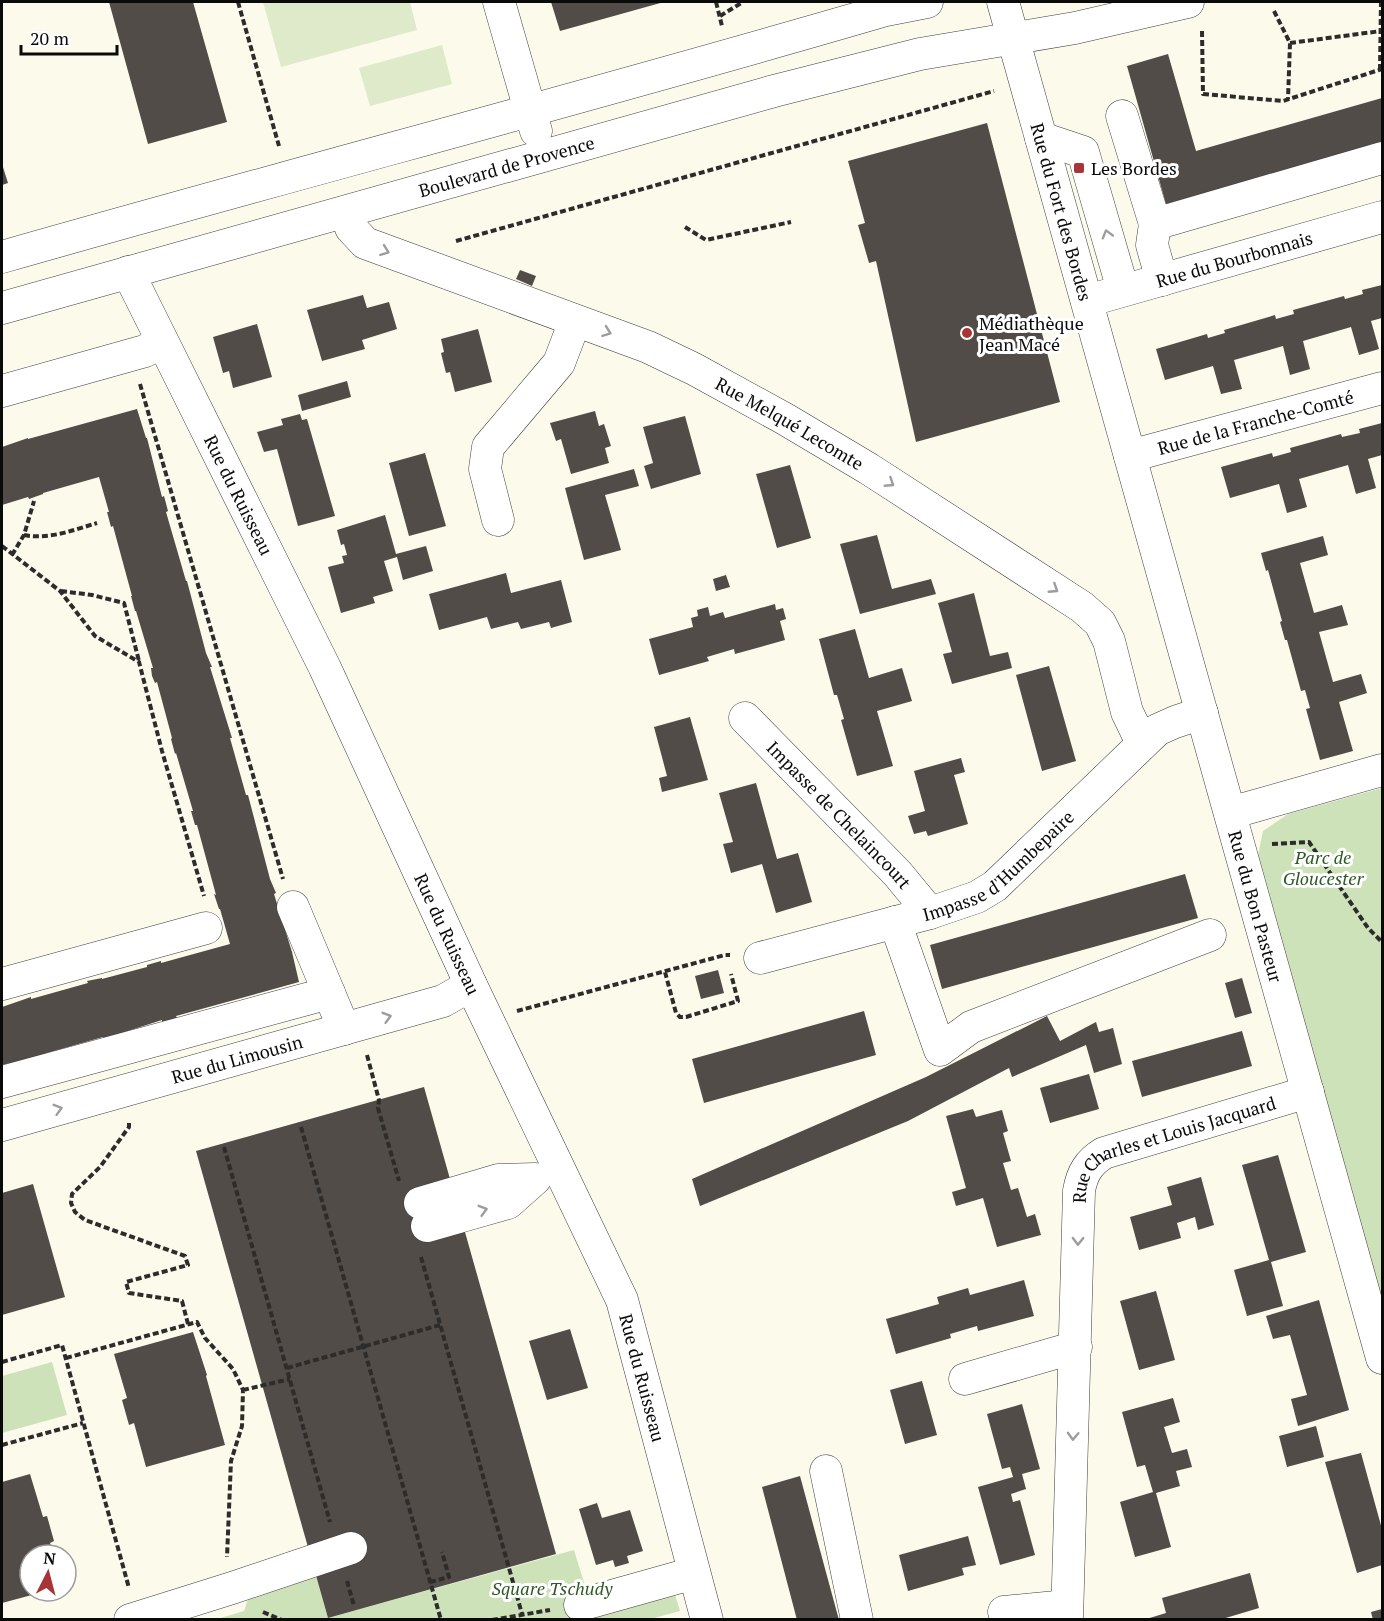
<svg xmlns="http://www.w3.org/2000/svg" width="1384" height="1621" viewBox="0 0 1384 1621" font-family="'PT Serif',serif">
  <style>
    .green { fill: #cde2b9 }
    .pitch { fill: #deeaca }
    .building { fill: #524c48 }
    .lines { fill: none; stroke-linecap: round; stroke-linejoin: round }
    .minor-casing { stroke: #3d3d3d; stroke-width: 33 }
    .path { stroke: #2c2c2c; stroke-width: 4; stroke-dasharray: 6 3; stroke-linecap: butt }
    .minor { stroke: #fff; stroke-width: 32 }
    .oneway { stroke: #9d9d9d }
    .poi-dot { fill: #a83536; stroke: #fff; stroke-width: 2 }
    .labels { text-anchor: middle; dominant-baseline: central; stroke-width: 6; stroke-linejoin: round; paint-order: stroke }
    .street-label { font-size: 18px; fill: #0a0a0a; stroke: #fff }
    .poi-label { font-size: 18px; fill: #0a0a0a; stroke: #fff; text-anchor: start }
    .park-label { font-size: 18px; font-style: italic; fill: #2d5924; stroke: #fff }
  </style>
  <rect width="100%" height="100%" fill="#fcfaeb"/>
  <path class="green" d="M1382,788V1300L1258,855L1263,831L1288,814Z
    M52,1362L67,1415L2,1433V1376Z
    M574,1550L585,1586L666,1565L680,1611L647,1620H214L244,1611L248,1599L315,1573L328,1618Z"/>
  <path class="pitch" d="M263,2H410L417,30L281,67Z
    M442,45L452,84L370,106L359,68Z"/>
  <path class="building" d="M109,2H193L227,122L148,144Z
    M551,2H664L560,31Z
    M1168,54L1196,151L1382,98V143L1166,204L1127,66Z
    M987,123L1060,402L916,442L876,261L869,263L858,225L865,223L848,161Z
    M2,164L8,183L2,185Z
    M520,270L536,276L532,286L516,279Z
    M1382,285V318L1371,321L1379,349L1359,355L1351,327L1303,341L1310,369L1290,375L1283,346L1234,360L1242,389L1221,394L1213,366L1165,380L1156,349L1207,334L1208,338L1225,333L1224,330L1275,315L1276,319L1294,314L1293,310L1344,296L1345,299L1363,294L1362,290Z
    M363,295L367,308L389,302L397,329L362,340L365,349L322,361L307,310Z
    M257,324L272,377L233,388L229,371L223,373L213,337Z
    M478,329L492,382L455,392L450,372L446,373L441,353L444,352L441,339Z
    M347,381L351,397L302,411L298,395Z
    M137,409L146,438H147L162,497L164,496L168,511L166,512L186,581H187L206,653L212,667H210L232,738H230L246,795H248L270,879L276,893L274,894L292,952L299,982L176,1016L177,1018L162,1022V1020L103,1039V1037L47,1053V1055L2,1065V1007L31,997V999L88,983L87,981L102,978V979L147,967V965L161,961V963L230,944L220,909H219L214,894L216,895L197,825H195L191,811H193L176,753L175,754L171,739L172,738L157,682L155,683L152,676L151,668H153L136,611H135L131,596H132L113,526L111,527L107,512H109L99,477L43,493V494L29,499L28,497L2,505V447L28,438V439Z
    M595,411L599,426L604,424L611,446L605,448L609,463L571,474L561,439L556,441L550,423Z
    M300,414L302,420L307,419L335,516L298,526L277,449L264,452L257,432L283,425L281,419Z
    M685,416L701,474L651,489L644,466L653,463L643,427Z
    M1382,423V455L1368,459L1376,488L1356,494L1348,465L1299,479L1307,507L1287,513L1279,484L1230,498L1221,467L1272,453L1273,457L1291,452L1290,448L1341,434L1342,437L1360,433L1359,429Z
    M425,453L446,526L409,536L389,463Z
    M790,465L811,538L777,548L756,474Z
    M634,469L639,486L605,495L621,550L584,560L565,488Z
    M385,515L396,554L426,546L433,571L403,580L397,557L384,561L393,591L373,597L375,603L341,613L328,567L344,563L342,556L347,555L344,544L341,545L337,530Z
    M877,535L892,589L931,579L936,594L860,614L840,544Z
    M1323,536L1328,555L1300,563L1314,613L1342,605L1348,625L1319,632L1333,682L1361,674L1367,693L1339,702L1353,751L1320,760L1306,709L1310,708L1305,690L1301,691L1287,640H1285L1280,622L1282,621L1268,570L1266,571L1261,553Z
    M506,573L511,593L561,580L572,622L551,628L549,622L521,629L518,622L491,629L487,617L439,630L429,594Z
    M726,575L730,587L716,591L713,579Z
    M974,593L990,656L1008,652L1012,668L952,684L943,654L952,652L938,603Z
    M775,604L776,610L783,608L786,619L780,621L785,640L735,654L734,649L707,657L709,661L659,675L649,639L693,627L691,618L698,616L697,610L708,607L710,616L723,612L725,618Z
    M855,629L869,678L902,668L912,701L877,711L893,766L857,776L841,720L844,719L837,695H834L819,639Z
    M1049,666L1076,761L1042,771L1016,675Z
    M690,717L708,780L662,792L659,778L667,776L654,727Z
    M961,758L965,772L954,775L968,824L928,836L926,831L914,834L908,816L925,811L914,771Z
    M756,783L777,859L798,853L812,902L776,913L762,864L731,873L723,844L733,842L719,793Z
    M1185,874L1198,918L942,989L930,945Z
    M718,970L724,993L701,999L695,976Z
    M1242,978L1252,1013L1235,1018L1225,983Z
    M864,1011L876,1055L704,1103L692,1059Z
    M1047,1016L1060,1041L1096,1022L1099,1032L1113,1028L1122,1064L1094,1073L1086,1045L1012,1077L1009,1068L908,1121L700,1206L692,1179L926,1077Z
    M1242,1031L1252,1066L1142,1097L1132,1061Z
    M1089,1074L1099,1109L1050,1123L1040,1088Z
    M424,1087L556,1554L328,1618L196,1151Z
    M973,1109L976,1117L1002,1110L1008,1131L1003,1133L1011,1161L1003,1163L1011,1190L1018,1188L1027,1217L1035,1214L1041,1235L997,1247L983,1198L956,1206L952,1192L966,1188L946,1116Z
    M1278,1155L1306,1252L1271,1262L1283,1306L1247,1316L1234,1270L1269,1260L1242,1165Z
    M1201,1177L1214,1225L1198,1230L1195,1217L1177,1223L1181,1238L1139,1250L1130,1217L1172,1205L1167,1187Z
    M33,1184L65,1297L2,1315V1193Z
    M1024,1280L1034,1316L978,1331L977,1326L950,1334L951,1338L896,1354L886,1319L939,1304L937,1297L968,1288L970,1295Z
    M1156,1291L1175,1360L1139,1370L1120,1301Z
    M1319,1300L1349,1410L1298,1426L1291,1399L1307,1395L1290,1335L1273,1339L1266,1316Z
    M570,1329L588,1388L547,1400L529,1341Z
    M193,1332L207,1375L206,1376L225,1445L146,1467L134,1423L129,1425L122,1400L127,1398L114,1354Z
    M922,1381L937,1435L905,1444L890,1390Z
    M1173,1398L1180,1422L1164,1427L1172,1453L1187,1449L1192,1467L1176,1471L1180,1486L1156,1493L1171,1547L1135,1557L1120,1502L1153,1492L1145,1465L1137,1467L1122,1412Z
    M1022,1404L1040,1469L1022,1474L1026,1489L1011,1494L1013,1502L1020,1500L1035,1555L1000,1565L978,1487L1013,1477L1010,1467L1002,1469L987,1414Z
    M1316,1426L1324,1457L1287,1467L1279,1436Z
    M1361,1453L1382,1529V1565L1357,1573L1325,1462Z
    M30,1474L43,1517L47,1516L54,1541L50,1543L54,1555H30V1591L43,1592L2,1603V1482Z
    M800,1476L827,1576L839,1620H797L762,1487Z
    M597,1503L602,1518L630,1510L643,1551L627,1556L629,1563L615,1567L613,1560L596,1565L579,1509Z
    M968,1536L976,1565L962,1568L964,1575L908,1591L899,1555Z
    M1250,1573L1259,1608L1219,1620H1143L1166,1613L1162,1598Z
    M1382,1609V1620H1373L1371,1612Z"/>
  <g class="lines">
    <defs>
      <g id="minor">
        <path d="M499,2L536,131"/>
        <path id="s1" d="M1003,2L1382,1358"/>
        <path d="M1122,116L1155,224L1382,158"/>
        <path d="M1041,138L1083,152L1123,290"/>
        <path id="s2" d="M345,212L351,228L365,243L648,347L694,369L785,419L869,469L1082,607L1100,623L1109,641L1127,712L1142,743"/>
        <path d="M1155,224L1152,245L1162,280"/>
        <path d="M2,257C296,173 592,96 886,10L927,2"/>
        <path id="s3" d="M128,272L325,668L471,985L622,1300L707,1620"/>
        <path id="s4" d="M1087,301L1382,217"/>
        <path id="s5" d="M2,308L774,91L920,54L1075,28L1188,2"/>
        <path d="M2,391L145,351L162,342"/>
        <path id="s6" d="M1130,456L1382,388"/>
        <path d="M498,520L485,469L488,447L559,363L575,321"/>
        <path id="s7" d="M745,718L897,873L930,913"/>
        <path d="M1230,813L1382,770"/>
        <path d="M293,907L329,993"/>
        <path d="M895,922L940,1050L971,1027L1210,935"/>
        <path id="s8" d="M760,958L930,913L977,897L995,886L1157,730L1175,722L1202,713"/>
        <path d="M2,984L206,928"/>
        <path d="M2,1082L329,993L344,1029"/>
        <path id="s9" d="M2,1125L443,1001L471,985"/>
        <path d="M420,1203L498,1180L535,1179L508,1203L427,1226"/>
        <path d="M965,1379L1076,1347"/>
        <path d="M826,1471L857,1620"/>
        <path d="M580,1605L694,1573"/>
        <path d="M1004,1612L1067,1606"/>
        <path d="M130,1620L232,1588L351,1548"/>
        <path id="s10" d="M1067,1620L1079,1191C1082,1173 1089,1162 1104,1153L1308,1092"/>
      </g>
    </defs>
    <use href="#minor" class="minor-casing"/>
    <path class="path" d="M238,2L279,146
      M716,2L722,26
      M1274,11L1290,43L1288,99
      M720,16L743,2
      M1202,31L1203,94L1283,101L1382,69
      M1290,43L1381,31
      M1380,70L1381,2
      M685,227L706,240L791,222
      M456,241L994,91
      M140,384L283,879
      M24,535C48,540 74,530 97,523
      M2,546L60,591L95,636L139,662L162,751L204,896
      M12,555L24,535L34,501
      M61,591L92,595L124,603L139,661
      M1272,844L1309,842L1368,928L1382,942
      M665,972L676,1013L680,1017H686L738,1001L731,974
      M517,1011L725,955H730
      M367,1055L379,1100L378,1108L399,1181
      M129,1123V1127L100,1167L72,1194L71,1203L75,1212L85,1220L185,1256L188,1265L126,1282L129,1293L182,1301L188,1324
      M301,1127L441,1620
      M224,1147L330,1522
      M421,1257L522,1614
      M66,1358L197,1322L205,1338L233,1369L243,1390L242,1426L231,1461L227,1557
      M2,1362L62,1345L129,1588
      M287,1368L440,1325
      M243,1390L290,1379
      M2,1445L83,1423
      M347,1581L354,1606
      M430,1582L449,1577L442,1552
      M263,1612L282,1620
      M492,1620L550,1610"/>
    <use href="#minor" class="minor"/>
  </g>
  <defs><path id="oneway-chevron" d="M-2-3.5L2.5 0L-2 3.5" fill="none" stroke-width="1.6" stroke-linecap="round" stroke-linejoin="round" transform="scale(1.5)"/></defs>
  <g class="oneway">
    <use href="#oneway-chevron" transform="translate(1107 234) rotate(-106)"/>
    <use href="#oneway-chevron" transform="translate(385 251) rotate(20)"/>
    <use href="#oneway-chevron" transform="translate(607 332) rotate(20)"/>
    <use href="#oneway-chevron" transform="translate(890 483) rotate(33)"/>
    <use href="#oneway-chevron" transform="translate(1054 589) rotate(33)"/>
    <use href="#oneway-chevron" transform="translate(387 1017) rotate(-16)"/>
    <use href="#oneway-chevron" transform="translate(58 1109) rotate(-16)"/>
    <use href="#oneway-chevron" transform="translate(483 1210) rotate(-16)"/>
    <use href="#oneway-chevron" transform="translate(1078 1241) rotate(91)"/>
    <use href="#oneway-chevron" transform="translate(1073 1436) rotate(92)"/>
  </g>
  <g class="poi-dot">
    <rect x="1073" y="162" width="12" height="12" rx="3"/>
    <circle cx="967" cy="333" r="6"/>
  </g>
  <g class="labels">
    <g class="street-label">
      <text stroke="none"><textPath href="#s5" startOffset="524">Boulevard de Provence</textPath></text>
      <text stroke="none"><textPath href="#s1" startOffset="218">Rue du Fort des Bordes</textPath></text>
      <text stroke="none"><textPath href="#s4" startOffset="153">Rue du Bourbonnais</textPath></text>
      <text stroke="none"><textPath href="#s6" startOffset="130">Rue de la Franche-Comté</textPath></text>
      <text stroke="none"><textPath href="#s2" startOffset="500">Rue Melqué Lecomte</textPath></text>
      <text stroke="none"><textPath href="#s3" startOffset="249">Rue du Ruisseau</textPath></text>
      <text stroke="none"><textPath href="#s7" startOffset="135">Impasse de Chelaincourt</textPath></text>
      <text stroke="none"><textPath href="#s8" startOffset="260">Impasse d'Humbepaire</textPath></text>
      <text stroke="none"><textPath href="#s1" startOffset="939">Rue du Bon Pasteur</textPath></text>
      <text stroke="none"><textPath href="#s3" startOffset="735">Rue du Ruisseau</textPath></text>
      <text stroke="none"><textPath href="#s9" startOffset="244">Rue du Limousin</textPath></text>
      <text stroke="none"><textPath href="#s10" startOffset="536">Rue Charles et Louis Jacquard</textPath></text>
      <text stroke="none"><textPath href="#s3" startOffset="1221">Rue du Ruisseau</textPath></text>
    </g>
    <g class="poi-label">
      <text x="1091" y="168">Les Bordes</text>
      <text x="979" y="323">Médiathèque<tspan x="979" dy="21">Jean Macé</tspan></text>
    </g>
    <g class="park-label">
      <text x="1323" y="857">Parc de<tspan x="1323" dy="21">Gloucester</tspan></text>
      <text x="552" y="1588">Square Tschudy</text>
    </g>
  </g>
  <rect width="1384" height="1621" fill="none" stroke="#0a0a0a" stroke-width="6"/>
  <g transform="translate(48 1573) rotate(6)"><circle r="28" fill="#ffffff" stroke="#9d9d9d" stroke-width="1.5"/>
  <path d="M0-4.5L10 22L0 15L-10 22Z" fill="#a83536"/>
  <text y="-9" font-size="16" font-weight="bold" text-anchor="middle" fill="#0a0a0a">N</text>
  </g>
  <path d="M21 45v9h96v-9" fill="none" stroke="#0a0a0a" stroke-width="3"/>
  <text x="30" y="45" font-size="18" fill="#0a0a0a" stroke="#ffffff" stroke-width="4.5" paint-order="stroke">20 m</text>
</svg>
